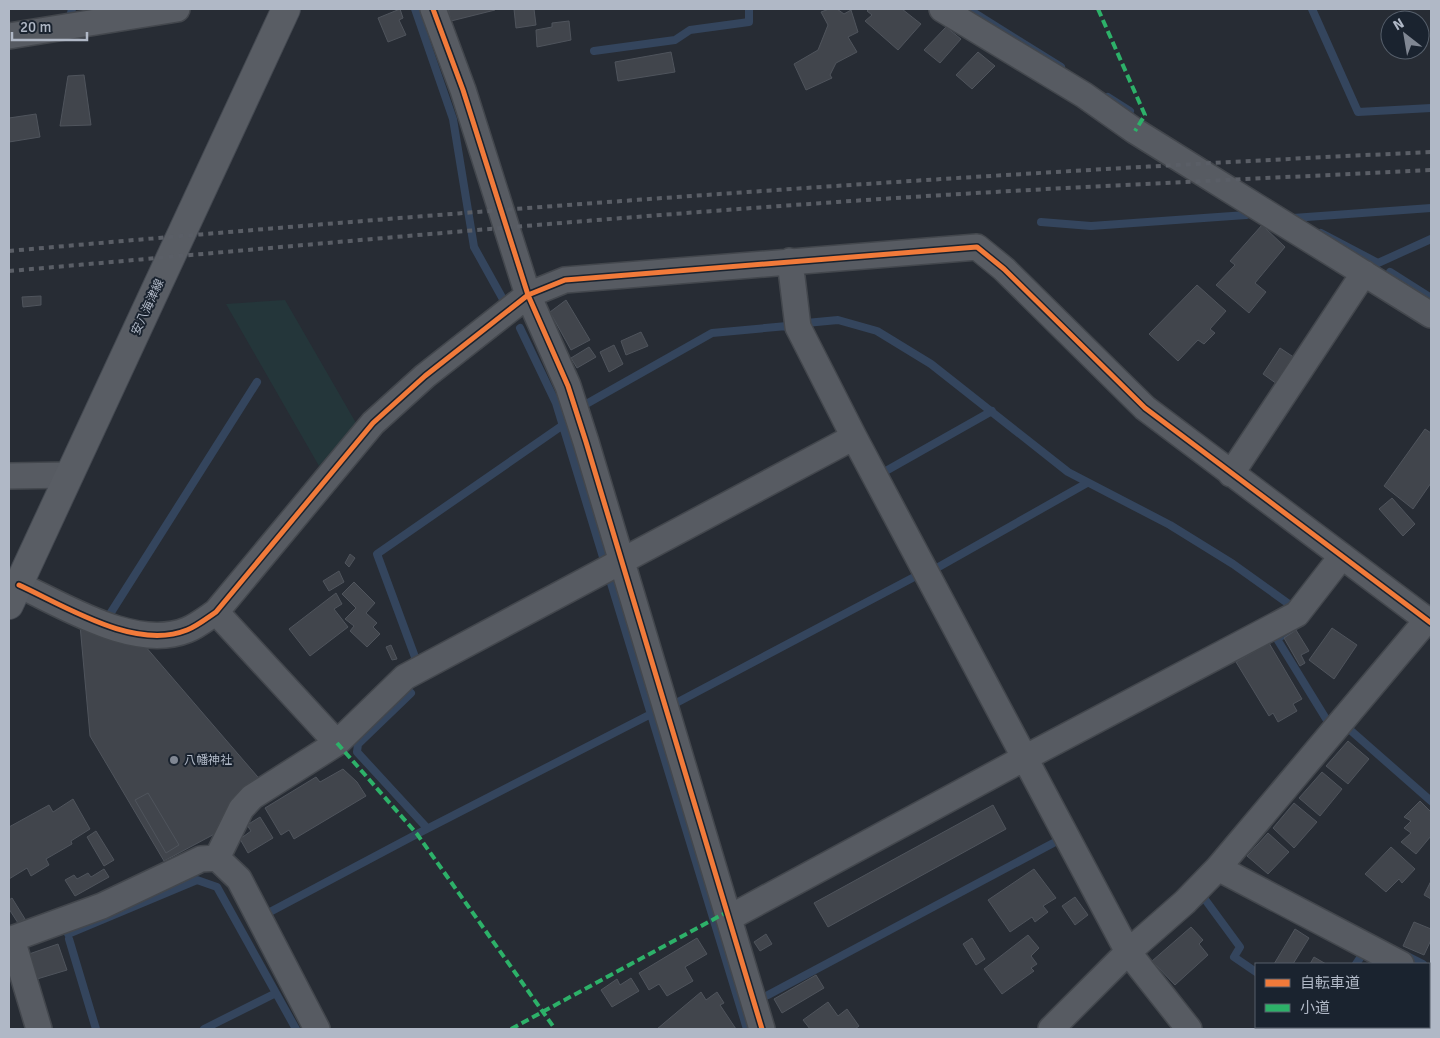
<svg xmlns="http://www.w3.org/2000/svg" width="1440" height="1038" viewBox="0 0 1440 1038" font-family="Signika,'Noto Sans JP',sans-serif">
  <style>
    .green { fill: #24363a }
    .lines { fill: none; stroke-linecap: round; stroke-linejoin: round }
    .stream { stroke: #34455d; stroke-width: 8 }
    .building { fill: #41454c; stroke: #4f545c }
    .minor-casing { stroke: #43474d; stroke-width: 28 }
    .major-casing { stroke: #444951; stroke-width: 30 }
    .minor { stroke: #575b62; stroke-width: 25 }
    .major { stroke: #595d64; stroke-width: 28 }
    .rail { stroke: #5a5e66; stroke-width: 4; stroke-dasharray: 5 5; stroke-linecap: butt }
    .quiet { stroke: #2db169; stroke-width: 4; stroke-dasharray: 8 4; stroke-linecap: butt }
    .cycleway-casing { stroke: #1a232f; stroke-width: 8 }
    .cycleway { stroke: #f17a3a; stroke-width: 5 }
    .poi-dot { fill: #808793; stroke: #1a232f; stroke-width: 2 }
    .labels { text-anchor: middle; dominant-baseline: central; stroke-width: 4; stroke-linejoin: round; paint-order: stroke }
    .street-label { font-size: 12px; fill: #b0b8c6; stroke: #1a232f }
    .poi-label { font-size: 12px; fill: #b0b8c6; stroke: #1a232f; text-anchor: start }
  </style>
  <rect width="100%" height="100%" fill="#272c34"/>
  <path class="green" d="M285,300L356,423L319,466L226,304Z"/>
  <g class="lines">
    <path class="stream" d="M415,9L453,119L474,247L504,301
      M968,9L1061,67
      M1312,9L1358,112L1431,108
      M71,13L72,9
      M594,51L675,40L690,30L749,22V9
      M1108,97L1130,111
      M1293,218L1431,208
      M1041,222L1091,226L1246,215
      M1321,233L1378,263L1431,239
      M1390,272L1431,298
      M806,323L838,320L877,331L931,364L1068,472L1170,525L1233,564L1293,607
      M520,328L556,403L747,1029
      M588,403L712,333L787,326L790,333
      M884,472L992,411
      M935,569L1087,483
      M110,614L257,382
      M1288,632L1277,639L1328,722
      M415,657L377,554L563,425
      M411,693L358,744L357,752L427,828
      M678,702L918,575
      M1349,729L1431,801
      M1198,903L1204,898L1240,947L1234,957L1256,972
      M268,913L417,834L651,714
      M68,934L197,880L217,887L296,1029
      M69,939L96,1029
      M1405,955L1423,964
      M1356,964L1360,958
      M768,995L1059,840
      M204,1029L276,993
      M1318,1029L1320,1027"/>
  </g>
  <path class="building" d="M400,9L403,18L399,20L406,35L388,42L378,18Z
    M448,9H495V10L451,21Z
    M514,9H534L536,25L516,28Z
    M829,9H837L844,14L851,10L858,32L848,37L857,52L836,63L830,75L832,78L806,90L794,64L818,50L828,25L821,12Z
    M869,9H902L921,24L898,50L865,21L872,15L867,11Z
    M569,21L571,40L537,47L536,30L552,27V23Z
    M946,27L961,39L940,63L924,50Z
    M671,52L675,72L618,81L615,62Z
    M978,52L995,66L972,89L956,75Z
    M84,75L91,125L60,126L68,76Z
    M36,114L40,137L9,142V118Z
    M1262,225L1285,247L1255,283L1266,292L1249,313L1216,285L1235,265L1230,261Z
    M1197,285L1226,311L1210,329L1215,333L1204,344L1198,340L1178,361L1149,334Z
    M41,296V305L23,307L22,297Z
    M566,300L590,340L571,350L550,312Z
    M641,332L648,346L626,355L621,341Z
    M614,345L623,364L609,372L600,352Z
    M589,347L596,357L577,368L571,358Z
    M1280,348L1295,358L1277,384L1263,374Z
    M1425,429L1431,433V483L1413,509L1384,486Z
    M1392,498L1415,524L1403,536L1379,509Z
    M350,554L355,558L349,567L345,563Z
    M339,571L344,582L329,591L323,581Z
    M354,582L375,603L366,613L377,623L373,627L380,634L367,647L350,631L354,626L345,619L356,608L342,594Z
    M336,593L342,604L334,609L348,627L310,656L289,629Z
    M80,625L145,646L263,783L222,830L164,861L90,736Z
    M1332,628L1357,645L1334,679L1309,660Z
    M1296,630L1309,651L1301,655L1305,663L1300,666L1284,638Z
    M1269,643L1302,699L1293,704L1297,711L1278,722L1273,713L1269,716L1236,662Z
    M391,645L397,659L392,660L386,647Z
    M1348,741L1369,759L1348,784L1326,766Z
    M343,769L357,782L366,796L294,839L289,830L281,835L265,808L316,777L320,782Z
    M1322,772L1342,789L1320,816L1299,798Z
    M148,793L179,845L166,853L135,800Z
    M73,799L90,829L71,841L72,844L46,859L49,865L31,876L27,868L9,879V827L49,805L53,812Z
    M1420,801L1431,812V836L1416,854L1401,842L1411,833L1404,828L1411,821L1404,817Z
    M1294,803L1317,822L1294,848L1273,828Z
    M993,805L1006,829L828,927L814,903Z
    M260,817L273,838L248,853L240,839L251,831L247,825Z
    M96,831L114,860L104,866L87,837Z
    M1268,833L1289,852L1268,874L1247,856Z
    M1391,847L1415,869L1402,883L1399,879L1386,892L1365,874Z
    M104,869L109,877L75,896L65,880L74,875L77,879L88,873L91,877Z
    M1034,869L1056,898L1043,906L1048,912L1035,922L1032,917L1010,932L988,900Z
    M1431,881V899L1424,895Z
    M1075,897L1088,915L1075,925L1062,906Z
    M12,898L25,919L18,923L9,909V900Z
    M1414,922L1431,929V940L1424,955L1403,946Z
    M1191,927L1203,940L1199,944L1208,955L1175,985L1152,961Z
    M1295,929L1309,938L1293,964H1274Z
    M766,934L772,944L760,951L754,942Z
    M1028,935L1039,948L1031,956L1037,964L1031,968L1034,971L1002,994L984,969Z
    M697,938L707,954L685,967L693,981L667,996L659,984L649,990L639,973Z
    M972,938L985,959L976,965L963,944Z
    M58,944L67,970L37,979L29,954Z
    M1314,957L1326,964H1310Z
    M816,975L824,988L782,1013L774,999Z
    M631,978L639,991L612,1007L601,990L617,979L620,985Z
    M701,992L706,1000L717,992L724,1003L720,1005L736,1029H657Z
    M828,1002L838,1016L847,1009L859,1026L855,1029H810L803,1020Z"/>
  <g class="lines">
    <defs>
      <path id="minor" d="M433,9L463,90L528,295L568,386L586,442L762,1029
        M942,9L1084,95L1135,131L1431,315
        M9,36L177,9
        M790,261L798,327L854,437L1128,952L1189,1029
        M1231,474L1364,273
        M9,476L70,475
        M19,585C65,606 135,651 187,630C197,626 207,618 216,612L373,423L425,376L528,295L565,280L977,247L1004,269L1145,408L1431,623
        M216,612L337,743
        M217,858L241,809L252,797L337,743L405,677L854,437
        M1218,868L1427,620
        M729,918L1017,762L1297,614L1342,556
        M12,939L39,1029
        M9,940L102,906L201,859L217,858L239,879L317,1029
        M1429,980L1431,981
        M1051,1029L1128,952L1185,902L1218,868L1401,964"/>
      <path id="major" d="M9,605L286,9"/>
    </defs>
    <use href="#minor" class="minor-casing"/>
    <use href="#major" class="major-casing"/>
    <use href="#minor" class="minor"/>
    <use href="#major" class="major"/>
    <path class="rail" d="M9,251C482,209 956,174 1431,152
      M9,271C285,247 561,221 837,202C1035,188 1233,180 1431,170"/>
    <path class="quiet" d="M1098,9L1145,115L1135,131
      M337,743L417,834L555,1029
      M511,1029L727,912"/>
    <defs>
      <path id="cycleway" d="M433,9L463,90L528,295L568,386L586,442L762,1029
        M19,585C65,606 135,651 187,630C197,626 207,618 216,612L373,423L425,376L528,295L565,280L977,247L1004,269L1145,408L1431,623"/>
    </defs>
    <use href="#cycleway" class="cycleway-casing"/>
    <use href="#cycleway" class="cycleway"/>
  </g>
  <circle class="poi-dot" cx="174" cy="760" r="5"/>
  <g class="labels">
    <g class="street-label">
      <text transform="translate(148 307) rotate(-65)">安八海津線</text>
    </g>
    <g class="poi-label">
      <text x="184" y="760">八幡神社</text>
    </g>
  </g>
  <rect width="1440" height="1038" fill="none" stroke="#b0b8c6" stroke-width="20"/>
  <rect x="1255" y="963" width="175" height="65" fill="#1a232f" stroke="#565f6b"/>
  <rect x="1265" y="979" width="25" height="8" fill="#f17a3a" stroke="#565f6b"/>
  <text x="1300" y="988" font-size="15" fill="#b0b8c6">自転車道</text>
  <rect x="1265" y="1004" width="25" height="8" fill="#2db169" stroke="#565f6b"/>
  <text x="1300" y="1013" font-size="15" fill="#b0b8c6">小道</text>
  <g transform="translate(1405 35) rotate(329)"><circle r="24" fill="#1a232f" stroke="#565f6b"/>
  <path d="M0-4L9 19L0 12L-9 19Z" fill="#808793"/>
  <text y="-8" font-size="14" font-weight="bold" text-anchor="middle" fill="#b0b8c6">N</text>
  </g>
  <path d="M12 32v8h75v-8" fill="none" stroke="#b0b8c6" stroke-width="2.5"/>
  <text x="20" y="32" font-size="15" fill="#b0b8c6" stroke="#1a232f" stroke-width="4" paint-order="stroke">20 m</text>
</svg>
